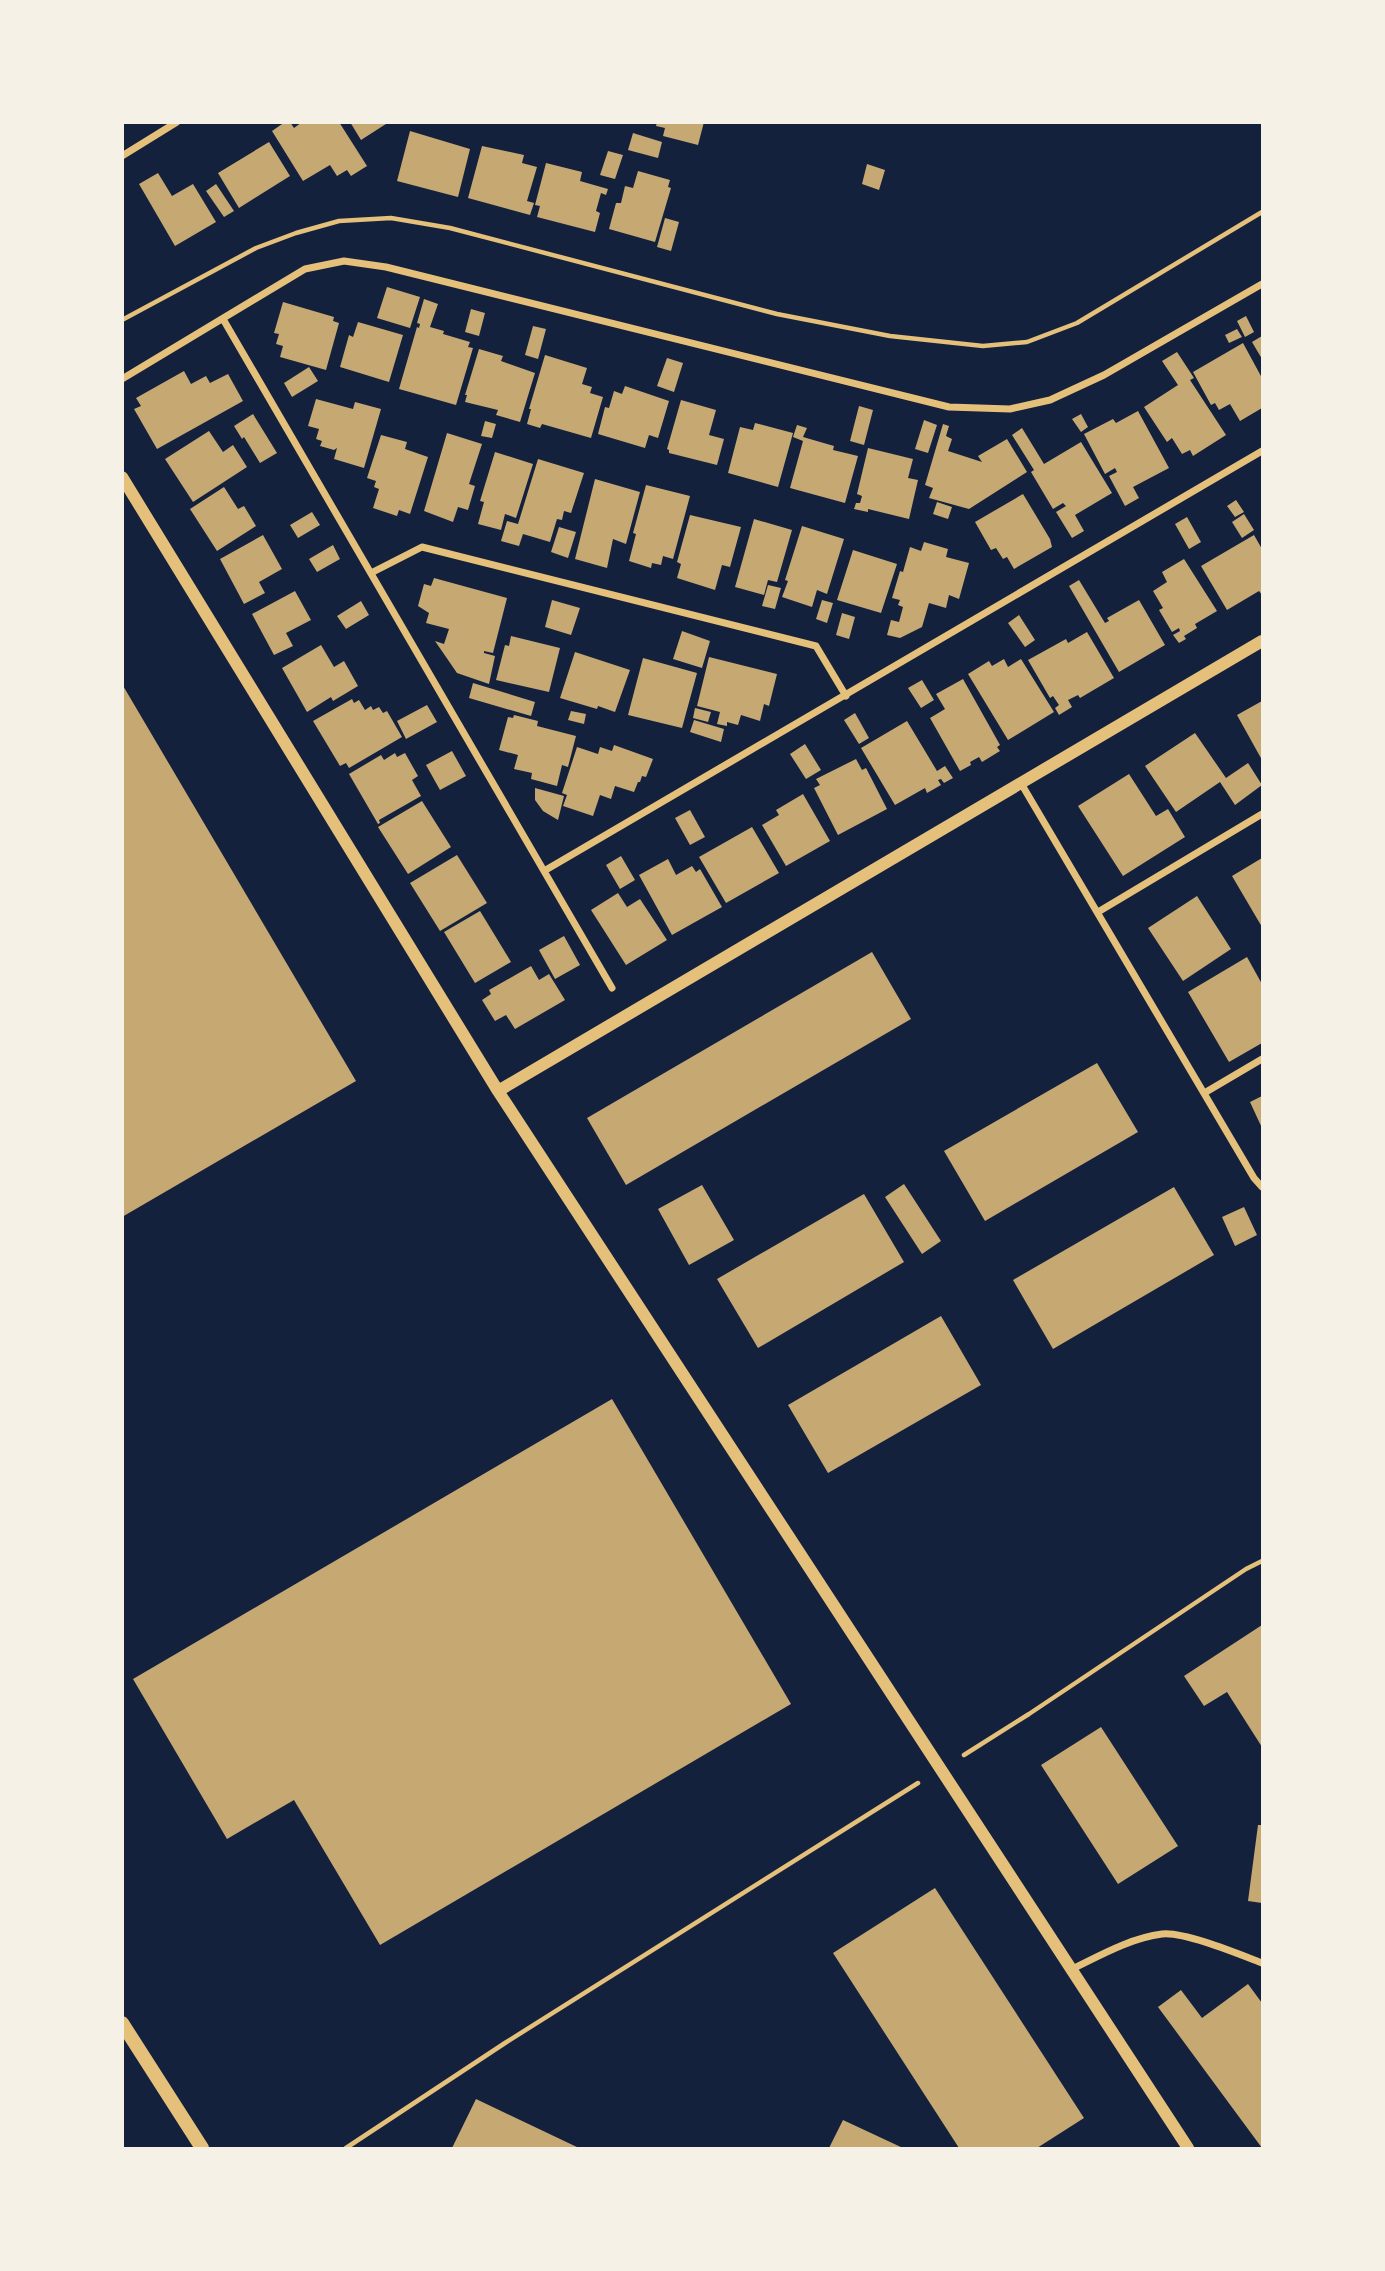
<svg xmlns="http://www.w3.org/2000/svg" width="1385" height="2271" viewBox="0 0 1385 2271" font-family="Literata,serif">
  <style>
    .building { fill: #c6a872 }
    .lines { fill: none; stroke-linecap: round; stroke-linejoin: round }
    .path { stroke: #e5c07b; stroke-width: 4.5 }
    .minor { stroke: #e5c07b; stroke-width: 7 }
    .tertiary { stroke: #e5c07b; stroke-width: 12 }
    .secondary { stroke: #e5c07b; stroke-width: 14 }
  </style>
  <rect width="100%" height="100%" fill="#14213d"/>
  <path class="building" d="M285,122H290L294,128L302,122H339L367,166L351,176L347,170L337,176L330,165L303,181L272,131Z
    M350,122H389L361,140Z
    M657,122H704L698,145L663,136L665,128L656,126Z
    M410,131L470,149L458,197L397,181Z
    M633,133L662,142L658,158L628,150Z
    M269,142L290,176L239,208L218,173Z
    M482,146L524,155L522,163L537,167L527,201L534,203L530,215L468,198Z
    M608,151L623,155L615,179L600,175Z
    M546,163L582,172L580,181L608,189L606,195L601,193L596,211L600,213L595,232L537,217L540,206L535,205Z
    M867,164L885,170L879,190L862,184Z
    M638,171L670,180L668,187L671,188L655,242L609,229L616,203H621L625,186L633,188Z
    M158,173L172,196L193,184L216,222L175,246L139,184Z
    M216,184L234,211L224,217L206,191Z
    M665,218L679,222L671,251L657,247Z
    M387,287L420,297L410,328L377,318Z
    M424,299L438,304L430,327L444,331L443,334L470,342L468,347L473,348L456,405L399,389L417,327L419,328L420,324L417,323Z
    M283,302L334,317L333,321L339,323L326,370L280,357L283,346L276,344L279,334L274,333Z
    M471,309L485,313L479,336L465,332Z
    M1246,316L1254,332L1245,337L1237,321Z
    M358,322L403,335L389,382L340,367L349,335L353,337Z
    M533,326L546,329L538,359L525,355Z
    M1237,329L1242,337L1229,343L1225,335Z
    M1262,336V359L1252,342Z
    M1243,343L1262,378V408L1240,421L1230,404L1219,410L1215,403L1211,405L1193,372Z
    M479,349L503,356L501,361L535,373L520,422L496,415L498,410L465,402L467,395H465Z
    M1177,352L1194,378L1190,380L1226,435L1193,456L1190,450L1182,454L1172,438L1167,442L1144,407L1178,385L1162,361Z
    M545,355L587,368L582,384L592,387L590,393L603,397L591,438L542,424L540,428L527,424L531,409H529Z
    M667,358L683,363L674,392L657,386Z
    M309,367L318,381L292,397L284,383Z
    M184,371L191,384L206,376L210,383L228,374L243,401L157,449L134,409L141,406L136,398Z
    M625,386L669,401L658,438L649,435L645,448L598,434L605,407L609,408L614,391L622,394Z
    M316,399L353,409L355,402L381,409L364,468L334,459L337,448L334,450L320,446L322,441L316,439L319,429L308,426Z
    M681,400L716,410L709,435L724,439L717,465L669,453V450L667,449Z
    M859,406L873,410L864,445L850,441Z
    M1138,411L1169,468L1133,487L1139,498L1125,506L1109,476L1117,472L1115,468L1105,474L1084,434L1113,419L1116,423Z
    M253,414L277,453L260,463L244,437L242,439L234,426Z
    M1081,414L1088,427L1081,432L1072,419Z
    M924,420L937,425L928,453L915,449Z
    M485,421L496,424L492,438L481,436Z
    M755,423L793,433L778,487L728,473L740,427L753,430Z
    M943,424L949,426L946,436L952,439L948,451L982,462L978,456L1007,439L1027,472L969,509L929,498L933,488L925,485Z
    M797,425L807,428L803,437L834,446L833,450L858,456L845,503L790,488L803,441L793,437Z
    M1022,428L1044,464L1081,442L1112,493L1075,515L1084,531L1072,538L1056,512L1066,506L1063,503L1053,509L1031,472L1034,470L1012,435Z
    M209,431L223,452L233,445L247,467L193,502L165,459Z
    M447,433L482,444L469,484L475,486L468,510L458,507L453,522L424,511Z
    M381,435L407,442L405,449L428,457L410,514L399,510L397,516L373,508L379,489L374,487L376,481L367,478Z
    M868,448L913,459L908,478L918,480L909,519L868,509V512L854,509L856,503H860L862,496L857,494Z
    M495,452L533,464L516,518L505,514L501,530L478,524L484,502L480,501Z
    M538,459L584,473L571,513L564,511L562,520L557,519L550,542L523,534L519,546L501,541L507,521L518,524Z
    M595,479L640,492L626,544L613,539L607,568L575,559Z
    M646,485L690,496L673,559L663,556L661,565L652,563L651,568L629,561L636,534L633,533Z
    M224,487L238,509L244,506L256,526L217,551L190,509Z
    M1023,494L1050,539L1052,547L1014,569L1007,557L1003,559L996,548L991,550L975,522Z
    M1236,500L1244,512L1235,517L1227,506Z
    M937,502L952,507L948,519L933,514Z
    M312,512L320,525L298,538L290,525Z
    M1244,514L1254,530L1242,538L1232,522Z
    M690,515L741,527L730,567L722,565L715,590L677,578L681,564L677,562Z
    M1187,517L1201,542L1189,549L1175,524Z
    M754,519L792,530L777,582L768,580L764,595L735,587Z
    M802,526L844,539L827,594L817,590L812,607L782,597L788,581L785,580Z
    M559,527L576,532L568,558L551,552Z
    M263,535L282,569L259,582L265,593L244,604L220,559Z
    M1254,535L1262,549V595L1259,591L1227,610L1201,566Z
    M924,542L948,549L946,557L969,563L959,599L949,595L946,608L929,603L922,627L900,638L887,635L891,620L899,622L903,607L898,605L900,600L892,598L900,571L903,572L910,547L921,551Z
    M333,545L340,559L317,572L309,559Z
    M853,550L897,564L881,613L837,600Z
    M1184,559L1217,611L1195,624L1197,628L1184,636L1186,639L1179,643L1173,635L1180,631L1179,628L1172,632L1159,610L1163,608L1153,591L1167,582L1162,572Z
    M434,578L507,598L493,653L484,651V653L495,656L489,684L457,673L435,641L444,644L449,629L426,623L429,613L418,606L424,584L431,586Z
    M1079,580L1105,623L1109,621L1107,618L1139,600L1165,645L1119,672L1069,586Z
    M768,585L781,588L775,609L762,606Z
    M295,591L311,620L286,633L293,646L274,655L252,614Z
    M552,600L580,608L571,635L545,627Z
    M822,600L833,603L827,623L816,619Z
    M361,601L369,615L346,629L337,616Z
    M842,613L855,617L849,639L836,635Z
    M1019,615L1035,640L1025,647L1008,623Z
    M682,631L710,641L702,668L673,659Z
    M1087,632L1114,678L1080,698L1078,695L1068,700L1072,707L1059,715L1055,708L1059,705L1053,696L1050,698L1028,660L1066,639L1068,643Z
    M511,636L560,648L549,692L496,680L505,645L509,646Z
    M321,645L334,667L344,661L358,686L333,701L331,697L307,712L282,668Z
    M575,652L630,670L615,712L598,706L597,709L560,698Z
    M709,657L777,674L769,706L764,704L760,721L741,715L738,725L727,722V726L717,724L720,712L697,706Z
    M643,658L697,673L682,728L628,715Z
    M1004,659L1008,667L1021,659L1054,712L1008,740L968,674L989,661L992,666Z
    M963,679L1000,745L997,747L1000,751L982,762L979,757L970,762L971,765L960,771L930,718L945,709L936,694Z
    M922,680L934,700L921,708L908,688Z
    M473,683L535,702L531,716L469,698Z
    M122,684L356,1081L122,1217Z
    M352,699L354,703L359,700L365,710L371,706L373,710L379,707L383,713L387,711L402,737L349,768L346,763L340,766L313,721Z
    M1262,701V760L1237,715Z
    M427,705L437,722L406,739L397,721Z
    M695,708L711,712L708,722L693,718Z
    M571,711L586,714L584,724L568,720Z
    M855,713L869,738L859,744L844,720Z
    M514,715L538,721L537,726L576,736L568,767L562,765L557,786L531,779L532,773L514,769L518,755L499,750L508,717L513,718Z
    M694,720L724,729L721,742L690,732Z
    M907,721L937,771L945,766L953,778L944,783L941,779L938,780L941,785L927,793L925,788L895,805L861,748Z
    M1195,733L1226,778L1248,763L1262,785L1235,805L1220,782L1176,812L1145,766Z
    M805,744L821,770L806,779L790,754Z
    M614,745L653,759L646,777L642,776L640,782H638L634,792L615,786L611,799L600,795L593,816L563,806L567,795L562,793L577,747L598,754L600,747L612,751Z
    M452,751L466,776L440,790L426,765Z
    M395,753L397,757L405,753L418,776L412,780L421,796L379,820L380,823L378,824L349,774L381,755L384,760Z
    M856,759L862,770L866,768L887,809L838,835L814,788L820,785L816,779Z
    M1129,774L1156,816L1168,809L1185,837L1123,876L1078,806Z
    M535,788L564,796L558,820L543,811L535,800Z
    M803,794L830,841L786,866L762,825L779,815L776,810Z
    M422,801L451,847L408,874L378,827Z
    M690,810L705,837L690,845L675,818Z
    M752,827L779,873L726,903L699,857Z
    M457,855L487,903L440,931L410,883Z
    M621,856L635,880L620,889L606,865Z
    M1262,858V927L1232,876Z
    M668,859L676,875L692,866L696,872L700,869L722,907L672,935L639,875Z
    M618,893L627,907L640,899L667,940L626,965L591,910Z
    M1197,896L1231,949L1183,981L1148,928Z
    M480,911L511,962L475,983L444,932Z
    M564,936L580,965L555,979L539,950Z
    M872,952L911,1019L626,1185L587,1118Z
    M1247,957L1262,984V1043L1229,1062L1188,992Z
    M531,966L539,980L549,974L565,1000L515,1029L506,1015L495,1021L482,1000L491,994L489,990Z
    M1097,1063L1138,1132L985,1221L944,1151Z
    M1262,1096V1128L1250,1102Z
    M904,1184L941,1241L922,1254L885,1197Z
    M702,1185L734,1240L689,1265L658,1209Z
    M1174,1187L1214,1255L1053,1349L1013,1280Z
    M864,1194L904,1262L758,1348L717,1279Z
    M1244,1207L1257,1235L1235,1246L1222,1217Z
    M941,1316L981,1385L828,1473L788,1405Z
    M612,1399L791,1704L380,1945L294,1800L227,1839L133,1679Z
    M1262,1625V1747L1227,1692L1204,1706L1184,1676Z
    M1101,1727L1178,1846L1118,1884L1041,1765Z
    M1258,1825H1262V1903L1248,1901Z
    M935,1888L1084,2118L1037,2148H959L833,1953Z
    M1248,1984L1262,2003V2148L1158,2007L1181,1990L1202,2018Z
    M476,2099L579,2148H452Z
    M843,2120L903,2148H829Z"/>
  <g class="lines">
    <path class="path" d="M122,320L256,248L296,233L339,221L391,218L450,228L777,314L890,336L983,346L1027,342L1077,323L1262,212
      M964,1755L1029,1714L1246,1569L1262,1561
      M346,2148L505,2043L918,1783"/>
    <path class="minor" d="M122,156L177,122
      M223,319L612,988
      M122,379L305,269L344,261L386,267L949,407L1010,409L1050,400L1104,375L1262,284
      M371,573L422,547L816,646L846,696
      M1022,785L1254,1178L1262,1187
      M544,871L1262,451
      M1098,912L1262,814
      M1206,1092L1262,1059
      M1070,1970C1099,1956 1130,1938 1162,1934C1183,1931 1241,1955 1262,1963"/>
    <path class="tertiary" d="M122,477L498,1091L1188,2148
      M498,1091L1262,641"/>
    <path class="secondary" d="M122,2023L202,2148"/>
  </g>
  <rect width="1385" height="2271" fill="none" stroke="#f6f1e7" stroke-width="248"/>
</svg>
